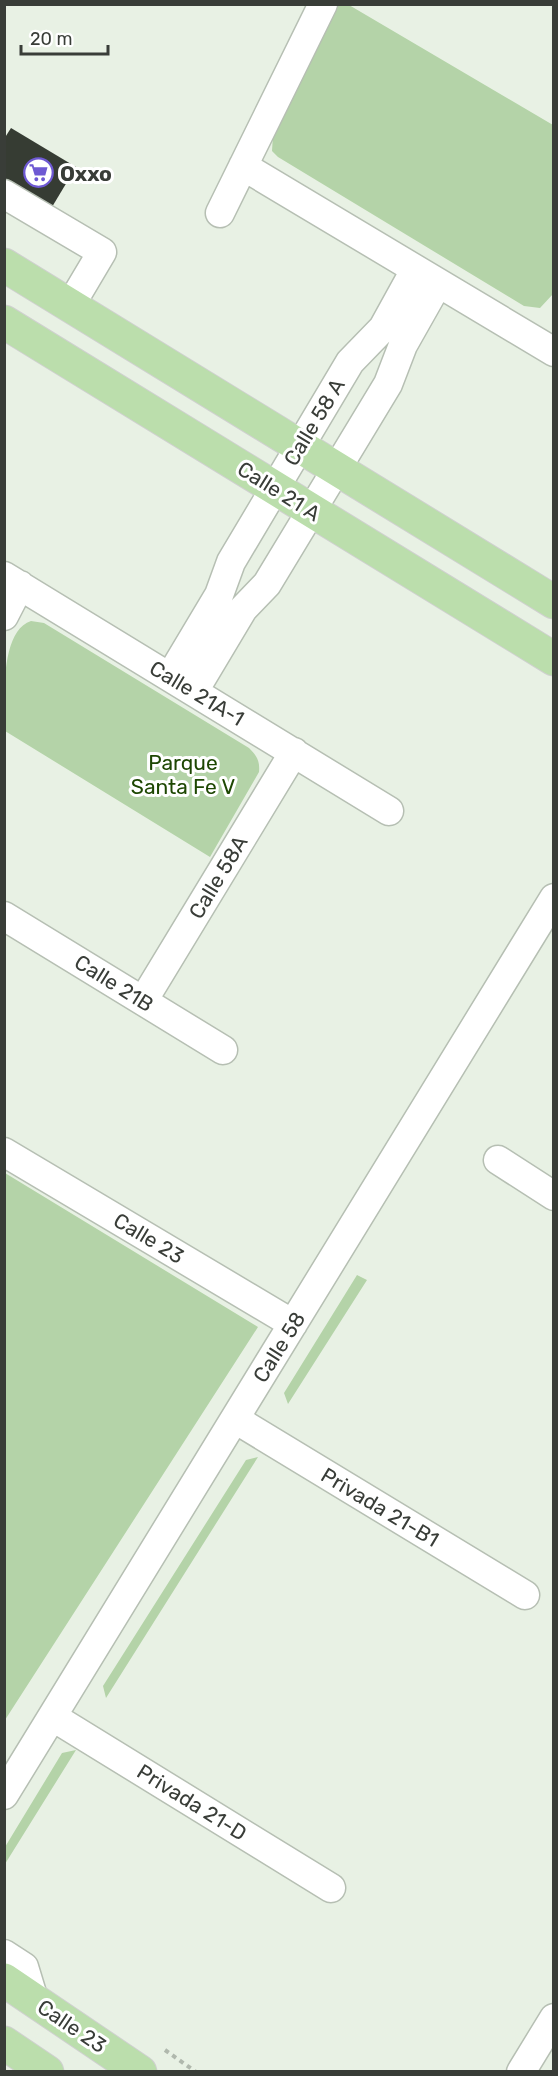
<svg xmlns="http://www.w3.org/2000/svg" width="558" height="2076" viewBox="0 0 558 2076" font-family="Rubik,sans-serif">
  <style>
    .green { fill: #b4d3a8 }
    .building { fill: #363c33 }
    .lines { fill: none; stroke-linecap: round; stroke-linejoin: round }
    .minor-casing { stroke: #b6bfb3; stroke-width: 31 }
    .major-casing { stroke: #cfd0cf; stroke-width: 35 }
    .path { stroke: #b0b8ad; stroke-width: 4; stroke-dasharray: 4.5 4.5; stroke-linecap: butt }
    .minor { stroke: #fff; stroke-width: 28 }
    .major { stroke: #bbdeac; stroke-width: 33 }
    .labels { text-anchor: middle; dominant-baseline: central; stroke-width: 6; stroke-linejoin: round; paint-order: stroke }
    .poi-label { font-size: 21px; font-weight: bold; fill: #393d38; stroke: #fff; text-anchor: start }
    .street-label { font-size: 21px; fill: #393d38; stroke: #fff }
    .park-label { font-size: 21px; fill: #1d4702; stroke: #fff }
  </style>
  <rect width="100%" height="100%" fill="#e8f1e4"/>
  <path class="green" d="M336,5H349L553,125V294L540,308L524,306L278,157L272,151L273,135Z
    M31,621L44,623L249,748C257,756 260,761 259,772L210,857L5,731C4,700 0,631 31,621Z
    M5,1173L258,1327L5,1720Z
    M357,1275L367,1280L288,1404L284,1393Z
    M258,1457L106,1698L103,1686L246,1460Z
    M76,1750L5,1864V1847L62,1753Z"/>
  <path class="building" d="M11,128L76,167L52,207L4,178V139Z"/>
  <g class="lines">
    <defs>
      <path id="minor" d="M243,166L554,352
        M4,194L102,252L70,306
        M220,213L323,4
        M4,576L389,811
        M4,616L20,585
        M170,677L219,595L231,562L350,362L383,328L415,270
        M194,691L243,609L267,584L388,384L403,345L438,283
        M4,916L223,1050
        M143,1001L294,752
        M4,1152L293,1324
        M498,1160L554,1196
        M235,1419L525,1595
        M53,1717L331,1888
        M4,1795L554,898
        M4,1954L24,1967L34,2000
        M521,2072L554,2018"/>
      <path id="major" d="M4,265L554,602
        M4,322L554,659
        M4,1980L140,2072
        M4,2043L47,2072"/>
    </defs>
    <use href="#minor" class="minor-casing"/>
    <use href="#major" class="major-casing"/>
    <path class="path" d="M165,2050L196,2072"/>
    <use href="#minor" class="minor"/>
    <use href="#major" class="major"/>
  </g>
  <defs>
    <symbol id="supermarket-ring" viewBox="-11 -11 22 22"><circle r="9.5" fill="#fff" stroke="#6e59d3" stroke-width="1.5"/><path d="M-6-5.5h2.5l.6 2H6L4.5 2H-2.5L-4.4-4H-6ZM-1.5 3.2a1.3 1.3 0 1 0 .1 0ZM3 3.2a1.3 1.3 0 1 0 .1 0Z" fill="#6e59d3"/></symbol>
  </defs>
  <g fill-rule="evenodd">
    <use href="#supermarket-ring" x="22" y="156" width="33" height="33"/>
  </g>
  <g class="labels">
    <g class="poi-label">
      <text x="60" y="173">Oxxo</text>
    </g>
    <g class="street-label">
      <text transform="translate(314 422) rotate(-59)">Calle 58 A</text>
      <text transform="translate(279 491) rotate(32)">Calle 21 A</text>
      <text transform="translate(197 693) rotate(31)">Calle 21A-1</text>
      <text transform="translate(218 877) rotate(-59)">Calle 58A</text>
      <text transform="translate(114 983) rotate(32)">Calle 21B</text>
      <text transform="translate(149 1238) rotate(31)">Calle 23</text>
      <text transform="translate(279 1347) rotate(-58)">Calle 58</text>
      <text transform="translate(380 1507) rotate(31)">Privada 21-B1</text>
      <text transform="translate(192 1802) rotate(32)">Privada 21-D</text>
      <text transform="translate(72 2026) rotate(34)">Calle 23</text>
    </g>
    <g class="park-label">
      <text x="183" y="762">Parque<tspan x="183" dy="24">Santa Fe V</tspan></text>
    </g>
  </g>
  <rect width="558" height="2076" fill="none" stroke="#393d38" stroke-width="12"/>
  <path d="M21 45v9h87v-9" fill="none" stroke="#393d38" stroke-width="3"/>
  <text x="30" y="45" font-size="18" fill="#393d38" stroke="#ffffff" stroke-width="4.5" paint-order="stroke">20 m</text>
</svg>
